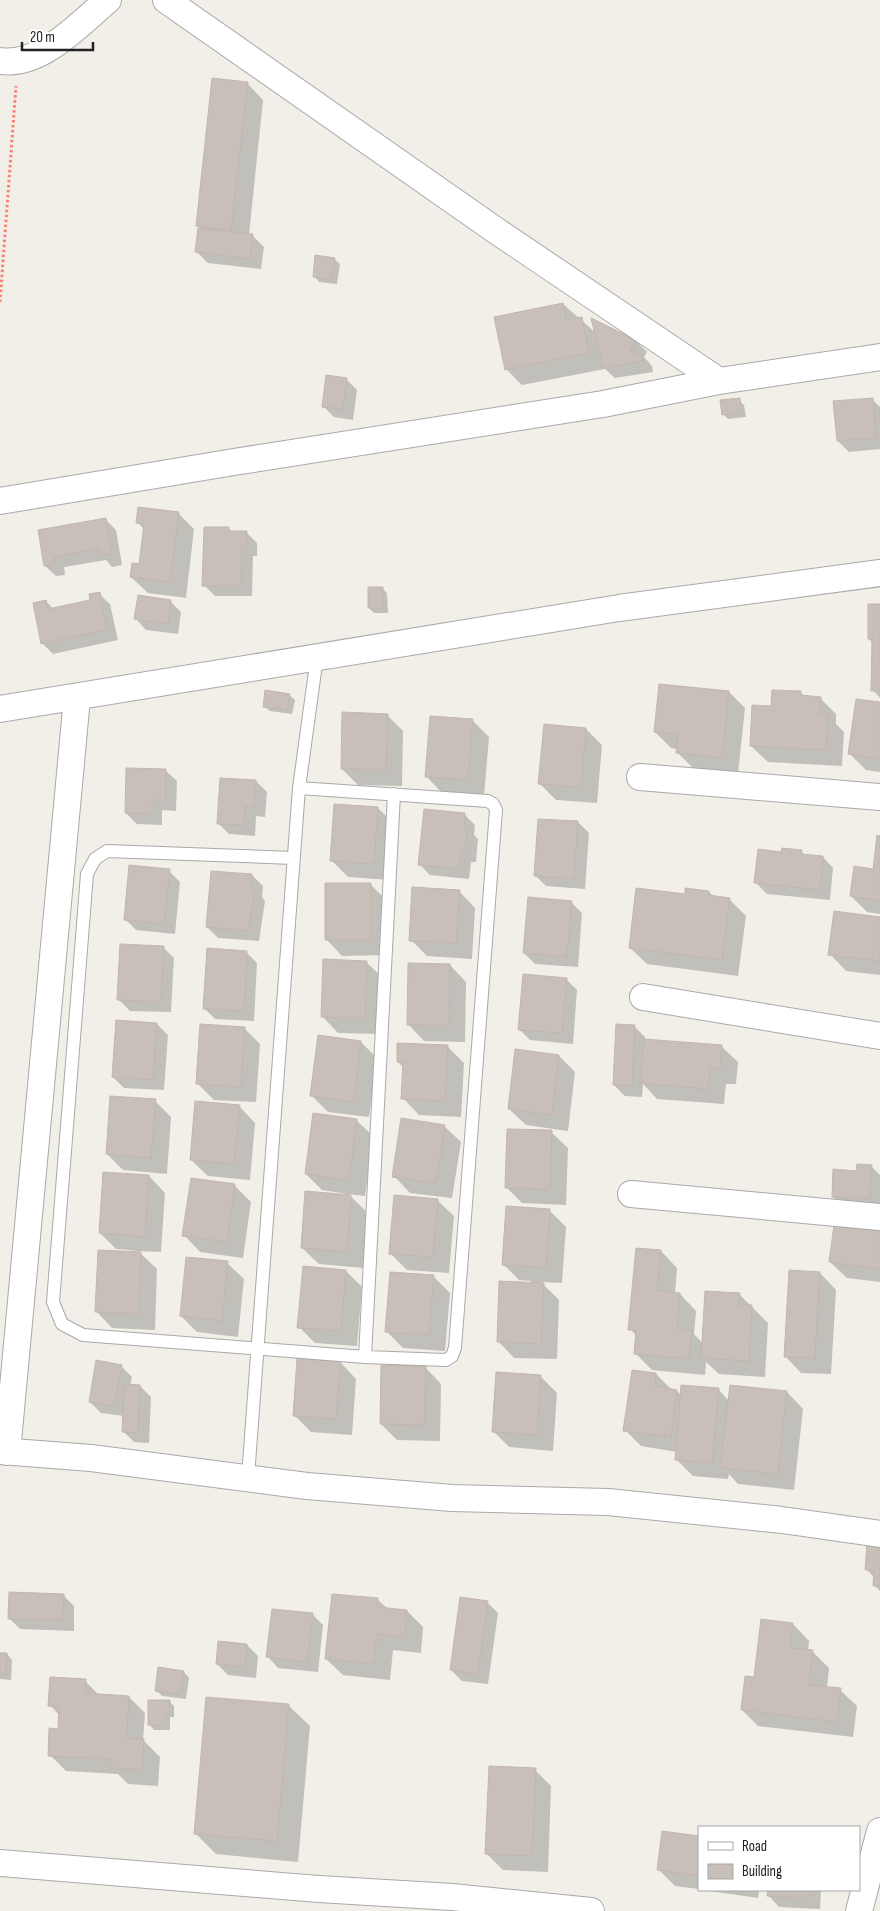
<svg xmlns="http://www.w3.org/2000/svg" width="880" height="1911" viewBox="0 0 880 1911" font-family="'Sofia Sans Condensed',sans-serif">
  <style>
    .shadow { fill: #0003 }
    .building { fill: #c7bfb8; stroke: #c4b6ab }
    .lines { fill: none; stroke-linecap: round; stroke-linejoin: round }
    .lane-casing { stroke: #a9a9a9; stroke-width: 14 }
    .street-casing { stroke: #a9a9a9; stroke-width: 28 }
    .path { stroke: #fa8072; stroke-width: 3; stroke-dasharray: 2.5 2.5; stroke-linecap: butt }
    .lane { stroke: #fff; stroke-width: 12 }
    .street { stroke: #fff; stroke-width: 26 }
  </style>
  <rect width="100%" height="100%" fill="#f2efe9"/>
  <path class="shadow" d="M247,83L263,100L249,235L253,236L264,247L261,269L208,263L197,252L200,228L197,225Z
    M334,259L340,264L337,284L319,282L314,276Z
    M563,304L596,333L593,320L636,341L647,352L644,357L652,366L653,372L615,378L605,369L522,385L506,369Z
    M346,379L357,390L353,420L334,417L323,406Z
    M872,399L880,407V449L849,452L838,441Z
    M739,400L744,405L746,417L728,419L723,414Z
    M178,513L194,529L186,598L148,593L131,577L141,566L145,530L138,523Z
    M105,519L116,530L122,565L112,567L106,560L64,567L65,575L56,576L45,566L39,531Z
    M228,528L232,532H246L257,543V556H253L252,596H215L204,585Z
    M382,588L387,593L388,613H374L369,608Z
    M99,594L110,604L118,640L53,654L42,643L46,601L53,609L91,601Z
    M170,601L181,612L178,634L146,630L136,619Z
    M880,605V698L873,690V643L869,639Z
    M660,685L729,692L745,708L738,774L694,769L677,752L678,749L671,748L655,732Z
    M800,692L805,697L820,698L836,714V724L844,732L842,766L768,762L751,746L773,707Z
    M289,695L295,700L292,714L270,711L264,706Z
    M880,704V772L866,770L850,754Z
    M387,715L403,731L402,786L358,785L342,769Z
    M473,721L489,737L484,796L442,793L426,776Z
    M586,729L602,745L597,803L556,800L540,784Z
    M166,771L177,781L176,811L162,810V825L137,824L126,813Z
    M256,781L267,792L265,817L256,816L255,836L229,834L218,823Z
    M378,808L394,824L390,880L348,877L332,861Z
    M464,814L475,825L474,835L478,839L476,862H471L469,879L430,875L419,864Z
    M578,822L589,833L585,889L546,886L535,875Z
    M880,837V914L867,912L851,896L874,870Z
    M801,851L806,856L823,857L833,868L830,900L767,894L756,883L782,853Z
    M169,871L180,882L175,934L136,930L125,919Z
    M252,875L263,886L262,897L265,901L259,941L218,938L207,927Z
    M370,884L386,900L387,955L342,956L326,939Z
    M459,891L475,908L472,959L427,956L411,940Z
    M709,892L714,897L729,899L746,916L738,976L647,964L630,948L686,895Z
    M571,902L582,913L578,967L535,964L524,953Z
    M880,919V975L846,971L830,954Z
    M163,947L174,958L171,1012L130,1011L119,1000Z
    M246,952L257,963L254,1021L215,1019L204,1008Z
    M366,962L383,978L380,1034L338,1033L322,1016Z
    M450,965L466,982L465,1042L424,1041L408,1024Z
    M566,979L577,990L573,1044L530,1040L519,1029Z
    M157,1024L168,1035L164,1090L124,1088L113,1077Z
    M634,1026L645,1037V1040L721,1046L738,1062L736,1084H726L724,1104L657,1099L643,1084L642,1097L625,1096L614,1085Z
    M244,1028L260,1044L256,1102L214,1100L197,1083Z
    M361,1042L377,1058L369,1117L328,1112L312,1096Z
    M448,1047L464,1063L461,1117L419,1115L403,1098L404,1068L398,1062Z
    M559,1056L575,1072L568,1131L526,1125L509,1109Z
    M155,1101L171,1117L167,1174L123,1170L107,1154Z
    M239,1106L255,1123L250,1180L208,1176L191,1160Z
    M356,1120L373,1136L365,1196L348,1194L367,1212L363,1268L319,1264L302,1248L347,1194L322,1190L306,1174Z
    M444,1126L461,1142L452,1198L410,1193L394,1176Z
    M551,1132L568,1148L566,1205L522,1203L506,1187Z
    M871,1166L880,1175V1210L844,1208L833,1197L857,1172Z
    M149,1176L165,1193L161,1252L138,1251L157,1269L155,1330L112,1328L96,1311L138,1251L116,1249L100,1233Z
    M235,1186L251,1202L243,1258L200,1252L184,1235Z
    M437,1200L454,1216L449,1273L407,1270L390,1253Z
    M550,1211L566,1227L562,1283L541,1282L559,1300L557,1359L514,1358L498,1341L531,1281L519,1280L503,1264Z
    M880,1232V1282L847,1278L830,1262Z
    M637,1249L661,1251L677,1268L675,1294H680L696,1311L694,1334L703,1344L740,1295L768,1323L765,1377L719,1374L706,1362L705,1375L652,1370L635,1353L637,1336L630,1329Z
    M227,1263L244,1279L238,1337L197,1332L181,1316Z
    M346,1271L362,1287L357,1346L315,1343L299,1327Z
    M790,1272L820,1273L836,1290L831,1374L801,1373L785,1356Z
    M434,1277L450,1293L445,1351L403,1348L386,1331Z
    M340,1362L356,1379L352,1435L311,1432L294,1415Z
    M121,1366L132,1377L130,1386H140L151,1397L149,1443L134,1442L123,1431L124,1416L101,1413L90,1402Z
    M425,1367L441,1384L440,1441L397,1440L381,1424Z
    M656,1374L672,1390L677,1391L682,1396L718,1389L729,1401L787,1392L803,1409L794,1490L738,1484L729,1474L728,1479L693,1476L677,1460V1452L641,1446L625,1430Z
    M540,1376L557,1393L553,1451L509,1447L493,1431Z
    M880,1545V1591L874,1585L875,1578L866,1569Z
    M63,1595L74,1606V1631L20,1629L9,1618Z
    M377,1599L388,1609L407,1611L423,1627L421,1653L393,1650L390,1680L343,1675L326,1659Z
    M487,1602L498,1613L488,1684L462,1681L451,1670Z
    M312,1614L323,1625L318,1672L278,1668L268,1657Z
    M793,1624L809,1641L808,1651L813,1652L829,1668L827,1688L840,1690L857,1706L853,1737L758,1726L742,1710L755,1678Z
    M219,1642L247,1645L258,1656L256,1678L228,1675L217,1664Z
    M0,1654H7L12,1660L11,1680L0,1679Z
    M184,1672L189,1678L186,1699L162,1696L156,1690Z
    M85,1681L100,1696L129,1697L145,1713L143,1740L160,1757L158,1786L128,1784L118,1774L66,1771L50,1755L59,1730L60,1716L50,1705Z
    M169,1701L174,1706V1717H170V1730H154L149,1724Z
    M288,1705L310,1726L298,1862L216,1854L195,1833Z
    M535,1770L551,1786L548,1872L503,1870L487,1854Z
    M699,1837V1889L675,1886L658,1869Z
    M702,1890H759L758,1898Z
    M769,1890H821L820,1909L779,1907L769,1896Z"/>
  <path class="building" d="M212,78L248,82L231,230L196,226Z
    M198,228L253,234L250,259L195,252Z
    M315,255L335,258L332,280L313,277Z
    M563,303L566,320L582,317L589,353L505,370L494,317Z
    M591,318L636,340L630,351L642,353V361L603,368Z
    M326,375L347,378L343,409L322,407Z
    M740,398L741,413L722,415L720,400Z
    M873,398L876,438L837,441L833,401Z
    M138,507L179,512L170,582L130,577L132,563L139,564L144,524L136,523Z
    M106,518L112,554L100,556L99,549L54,557L55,564L44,566L38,530Z
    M204,527H229V531H247L246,546H242L241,586H202Z
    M368,587H383V608H368Z
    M100,592L107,630L41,644L33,603L46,600L48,609L90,600L89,594Z
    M138,595L171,600L168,624L134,619Z
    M868,604H880V691H871L872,639H868Z
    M659,684L729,691L722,758L676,753L678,735L654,732Z
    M265,690L290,694L287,710L263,707Z
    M772,690L801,691V695L821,697L820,714L828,715L826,750L750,746L752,705L771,706Z
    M856,699L880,702V759L848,754Z
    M342,712L388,714L386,770L341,769Z
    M430,716L473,719L468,780L425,777Z
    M544,724L586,728L581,788L538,784Z
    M126,768L166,769L165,800H152V814L125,813Z
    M220,778L256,780L254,807L245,806L244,825L217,824Z
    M334,804L378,807L374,864L330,861Z
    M424,809L465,813L464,827H468L465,852L461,851L459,869L418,865Z
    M538,819L578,821L574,879L534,876Z
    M877,835L880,836V901L850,896L854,866L873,869Z
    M782,848L802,850L801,854L823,856L820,890L754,883L758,849L781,852Z
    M129,865L170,869L164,924L124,920Z
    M211,871L252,874L251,888L255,889L248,931L206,927Z
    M325,883H371V940H325Z
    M412,887L460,890L456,943L409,941Z
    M636,888L685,894V888L709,891V895L730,898L722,960L629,948Z
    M528,897L572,901L567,957L523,953Z
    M834,911L880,917V961L828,955Z
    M120,944L164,946L161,1002L117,1000Z
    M207,948L247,951L244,1011L203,1009Z
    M323,959L367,961L365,1018L321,1017Z
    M408,963L450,964L449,1026L407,1025Z
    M523,974L567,978L562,1033L518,1030Z
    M116,1020L157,1023L153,1080L112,1077Z
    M200,1024L245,1027L241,1087L196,1084Z
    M616,1024L635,1025L632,1086L613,1085Z
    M318,1035L361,1041L354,1102L310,1096Z
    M644,1039L722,1045L720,1069L710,1068L708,1089L640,1083Z
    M397,1043L448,1045L445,1101L401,1099L403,1063L397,1062Z
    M515,1049L559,1055L552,1115L508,1109Z
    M110,1096L156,1099L151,1158L106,1154Z
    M195,1101L240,1105L234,1164L190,1160Z
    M313,1113L357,1119L349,1181L305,1174Z
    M401,1118L445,1125L436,1183L392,1177Z
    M507,1129L552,1130L550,1189L505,1188Z
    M857,1164L872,1165L869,1199L832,1197L833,1169L856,1171Z
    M103,1172L149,1175L145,1237L99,1233Z
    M191,1178L235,1184L227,1242L182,1236Z
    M305,1191L351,1195L347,1252L301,1248Z
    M394,1195L438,1199L433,1257L389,1254Z
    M506,1206L550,1209L546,1268L502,1265Z
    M834,1225L880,1230V1269L829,1262Z
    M636,1248L661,1250L657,1291L680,1293L677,1329L692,1330L689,1359L634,1354L636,1330H628Z
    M98,1250L141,1252L139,1314L95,1312Z
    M186,1257L228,1261L222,1321L180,1316Z
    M303,1266L346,1270L341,1331L297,1328Z
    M789,1270L820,1272L815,1358L784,1357Z
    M390,1272L434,1275L429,1335L385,1332Z
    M499,1281L544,1283L541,1344L497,1342Z
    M705,1291L740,1293L739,1305H752L749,1361L701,1358Z
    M297,1358L341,1361L336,1419L293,1416Z
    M96,1360L122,1365L114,1406L89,1402Z
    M381,1365L426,1366L424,1425L380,1424Z
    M632,1370L656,1373L655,1386L677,1390L671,1437L623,1431Z
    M496,1372L541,1375L537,1435L492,1432Z
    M124,1384L140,1385L138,1433L122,1432Z
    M681,1385L719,1388L712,1463L675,1460Z
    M730,1385L787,1391L778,1474L720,1468Z
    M867,1543L880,1544V1586H873L874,1570H865Z
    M9,1592L64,1594L63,1620L8,1619Z
    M332,1594L378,1598L377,1607L407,1610L405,1637L377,1634L374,1664L325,1659Z
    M460,1597L488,1601L478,1674L450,1670Z
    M272,1609L313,1613L307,1662L266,1657Z
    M761,1619L793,1623L790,1648L813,1650L809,1685L841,1688L837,1722L741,1710L745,1676L754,1677Z
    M218,1641L247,1644L245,1667L216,1664Z
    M0,1653H7L6,1675H0Z
    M158,1667L184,1671L181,1694L155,1691Z
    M50,1677L86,1679L85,1693L129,1696L127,1738L144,1739L142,1770L110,1768V1759L48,1756L49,1728L58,1729L59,1707L48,1706Z
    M206,1697L289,1704L277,1841L194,1834Z
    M148,1700H170L169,1713H165V1725H148Z
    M489,1766L536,1768L532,1856L485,1854Z
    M662,1831L699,1836V1876L657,1870Z
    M768,1890H810L809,1898L767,1896Z"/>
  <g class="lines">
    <defs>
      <path id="lane" d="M293,858L107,851L95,859L87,874L53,1302L62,1324L83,1335L365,1357L446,1360L452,1356L455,1348L496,810L493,804L488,801L299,788
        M365,1357L394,794
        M248,1477L299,788L317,657"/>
      <path id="street" d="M166,0L498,232L719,381
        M0,61C41,67 79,24 108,0
        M0,501L234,462L603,404L719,381L880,357
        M0,709L619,608L880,573
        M640,777L880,797
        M643,997L880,1036
        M631,1194L880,1217
        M0,1451L91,1458L307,1486L452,1498L608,1502L782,1520L880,1534
        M7,1452L77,698
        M0,1863L319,1889L452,1897L591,1911
        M859,1911L880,1831"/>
    </defs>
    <use href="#lane" class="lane-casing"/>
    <use href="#street" class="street-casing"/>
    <path class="path" d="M0,302L16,86"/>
    <use href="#lane" class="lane"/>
    <use href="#street" class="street"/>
  </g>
  <rect x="698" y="1826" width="162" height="65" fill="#ffffff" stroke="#a7a7a7"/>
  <rect x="708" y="1842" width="25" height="8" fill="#ffffff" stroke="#a7a7a7"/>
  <text x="742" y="1851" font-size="15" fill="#222222">Road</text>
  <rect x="708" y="1864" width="25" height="15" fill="#c7bfb8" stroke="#a7a7a7"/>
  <text x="742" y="1876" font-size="15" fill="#222222">Building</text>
  <path d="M22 42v8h71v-8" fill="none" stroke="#222222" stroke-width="2.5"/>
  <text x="30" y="42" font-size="15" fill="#222222" stroke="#ffffff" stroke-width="4" paint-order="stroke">20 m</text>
</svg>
